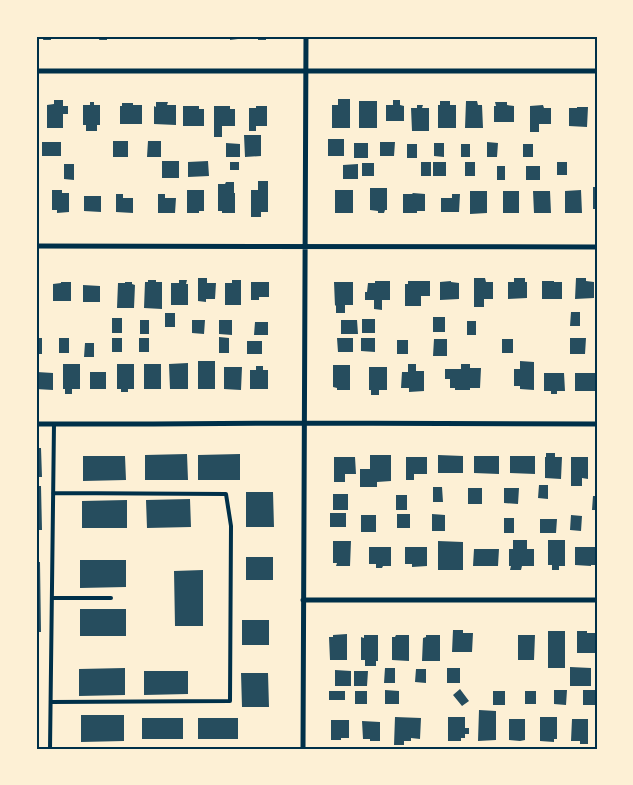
<svg xmlns="http://www.w3.org/2000/svg" width="633" height="785" viewBox="0 0 633 785" font-family="'Nunito Sans',sans-serif">
  <style>
    .building { fill: #264d5e }
    .lines { fill: none; stroke-linecap: round; stroke-linejoin: round }
    .service { stroke: #003049; stroke-width: 4 }
    .minor { stroke: #003049; stroke-width: 5 }
    .neatline { fill: none; stroke: #003049; stroke-width: 2 }
  </style>
  <rect width="100%" height="100%" fill="#fdf0d5"/>
  <path class="building" d="M44,36H51V40H43Z
    M100,36H107V40H99Z
    M230,36H238V39L230,40Z
    M258,36H266V40H258Z
    M338,99H350V128H332V105H338Z
    M54,100H63V106H68V114H63V128H47V105L54,104Z
    M393,100H400V105L404,106V121H386V105H393Z
    M359,101H377V128H359Z
    M440,101H450V105H456V128H438V105H440Z
    M466,101H477L478,105H482L483,128H465Z
    M90,102H94V105H100V125H97V131H86V125H83V105H90Z
    M156,102H168L167,105H176V125L154,124V106L156,107Z
    M495,102H507V105L514,106V122H494V106H496Z
    M122,103H133V105H142V124H120V106H122Z
    M417,105H423L422,108H429V131H412L411,108H417Z
    M543,105L544,108H551V124H539V132H530V106Z
    M183,106H199V109H204V126H183Z
    M214,106H230V109H235V126H222V137H214Z
    M256,106H267V126H256V131H249V108H256Z
    M577,107H588L587,127L569,126V108H577Z
    M244,135H261V156L245,157Z
    M328,139H344V156H328Z
    M113,141H128V157H113Z
    M148,141H161V157H147Z
    M36,142H39V157H36Z
    M42,142H61V156H42Z
    M380,142H395L394,156H380Z
    M487,142L498,143L497,157H487Z
    M226,143L240,144V157H226Z
    M354,143H368V158H354Z
    M434,143H444V157L434,156Z
    M407,144H417V158H407Z
    M461,144H470V157H461Z
    M523,144H533V157H523Z
    M162,161H179V178H162Z
    M208,161L209,176L188,177V162Z
    M230,162H239V170H230Z
    M421,162H431V176H421Z
    M433,162H446V176H433Z
    M465,162H475V176H465Z
    M557,162H567V175H557Z
    M362,163H374V176H362Z
    M64,164H74V180L64,179Z
    M358,164V179H343V165Z
    M497,166H505V180H497Z
    M526,166H540V180H526Z
    M258,181H268V212H261V217H251V190H258Z
    M226,182H234V193H235V213H222V211H218V184H225Z
    M593,187H597V209H593Z
    M370,188H387V210H385L384,213H378V211L370,210Z
    M52,190H62V193H69V212L57,213V210H52Z
    M187,190H204V211H199V213H187Z
    M335,190H353V213H335Z
    M581,190L582,213H565V191Z
    M470,191H487V213L470,214Z
    M503,191H519V213H503Z
    M533,191H550L551,213H534Z
    M413,193L425,194V211H417V213H403V194H412Z
    M116,194H123V198H133V213L116,212Z
    M158,194H165V198H176L175,213H158Z
    M452,194H460L459,212H441V198H452Z
    M84,196H101V212L84,211Z
    M198,278H207V283H216L215,299H206V302L198,301Z
    M474,278H485L486,282H493V299H484V307H474Z
    M514,278H525V282H527V298L508,299V282H514Z
    M576,278H586V281L594,282V298L575,299Z
    M148,280H156V282H162V309L144,308L145,282H148Z
    M179,280H187L186,284H188V305H171V283H179Z
    M232,280H241V305H225V283H232Z
    M375,281H390V300H382V310L374,309V300H365V292H367L368,283H375Z
    M408,281H430V296H421V306H405V284H408Z
    M451,281V282L459,283V299L440,300V282Z
    M542,281H554V282H562V299H542Z
    M61,282H71V301H53V284L61,283Z
    M125,282H132V284L135,285L134,308H117L118,283H125Z
    M251,282H269V297H259V300H251Z
    M334,282H353V305H345V313H336V305L335,306Z
    M83,285L100,286V302H83Z
    M571,312H580V326H570Z
    M165,313H175V327H165Z
    M433,317H445V332H433Z
    M112,318H122V333H112Z
    M362,319H375V333H362Z
    M140,320H149V334H140Z
    M192,320H205L204,334L192,333Z
    M219,320H232V335L219,334Z
    M341,320H357L358,334H341Z
    M467,321H476V335H467Z
    M255,322H268V335H254Z
    M219,337L229,338V353H219Z
    M36,338H42V354H36Z
    M59,338H69V353H59Z
    M112,338H122V352H112Z
    M139,338H149V352H139Z
    M337,338H353V352H338Z
    M361,338H375V352L361,351Z
    M570,338H586L585,354H570Z
    M434,339H447V356H433Z
    M502,339H513V353H502Z
    M397,340H408V354H397Z
    M247,341H262V354H247Z
    M85,343H94V357H84Z
    M198,361H215V389H198Z
    M520,361L534,362V390L520,389V386H514V369H520Z
    M188,363V389H170L169,364Z
    M63,364H80V389H72V394H65V389H63Z
    M117,364H134V389H128V392H121V389H117Z
    M144,364H161V389H144Z
    M408,364H416V371H424V391L409,392V388H401L402,372H408Z
    M461,364H470V368H481L480,388H470V390H455V388H450V379H445V369H461Z
    M333,365H350V390H337V388L333,387Z
    M256,366H263V370H268V389H250V370H256Z
    M224,367H242L241,390L224,389Z
    M369,367H387V390H379V395H371V390H369Z
    M37,372L53,373V390L36,389Z
    M90,372H106V389H90Z
    M544,373H564L565,391H557V394H551V391H544Z
    M575,373H595V391H575Z
    M36,448H41L42,477H36Z
    M546,453H555V457H562L561,479L545,478V457H546Z
    M187,454L188,480H145V455Z
    M240,454V480H198V455Z
    M370,455H391V481L377,482V487H360V469H370Z
    M438,455L463,456V473H438Z
    M83,456H125L126,480L83,481Z
    M474,456H499V474L474,473Z
    M510,456H535V474L510,473Z
    M334,457H355L356,474H345V482H334Z
    M406,457H427V474H414V480H406Z
    M571,457H588V479L582,478V486H571Z
    M539,485H548V499L538,498Z
    M36,486H41L42,530H36Z
    M433,487H442L443,502H433Z
    M468,488H482V504H468Z
    M504,488H519L518,504L504,503Z
    M246,492H273L274,527H246Z
    M333,494H348V510H333Z
    M396,495H407V510H396Z
    M593,496H597V510H592Z
    M190,499L191,527L147,528L146,500Z
    M127,500V528H82V501Z
    M330,513H346V527H330Z
    M397,514H410V528H397Z
    M432,514L445,515V531H432Z
    M361,515H376V532H361Z
    M571,515L582,516L581,531L570,530Z
    M504,518H514V533H504Z
    M540,519H557L556,533H540Z
    M513,540H527V549H534V566H522L521,570H510L511,566H509V549H513Z
    M548,540H565V566H559V570H552V565H548Z
    M333,541H351L350,566H336L337,563H333Z
    M438,541L463,542V570H438Z
    M369,547H391V566H383L382,568H376V564H369Z
    M405,547H427V566L412,567V564H405Z
    M575,547H596V565H591V566L575,565Z
    M474,549H499L498,566H473Z
    M246,557H273V580H246Z
    M80,560H126V587L80,588Z
    M36,562H40L41,632H36Z
    M203,570V626H175L174,571Z
    M80,609H126V636H80Z
    M242,620H269V645H242Z
    M453,630H463V633H473L472,652H452Z
    M548,631H565V668H548Z
    M577,631H587V633H595V653H577Z
    M347,634V660H330L329,637H333V635Z
    M364,635H378V661H376V666H365V660H361V637L364,638Z
    M396,635H409V661L392,660V637H395Z
    M426,635H440V661H422L423,638L426,637Z
    M518,635H535L534,660H518Z
    M570,667L591,668V686H570Z
    M125,668V695L79,696V669Z
    M385,668H395V683H384Z
    M447,668H460V683H447Z
    M416,669H426V683L415,682Z
    M335,670L351,671V686H335Z
    M144,671H188V694L144,695Z
    M354,671H368L367,686H354Z
    M241,673H268L269,707H242Z
    M460,689L469,701L462,706L453,695Z
    M385,690L399,691V704H385Z
    M554,690H567L566,705L554,704Z
    M583,690H597V705H583Z
    M329,691H345V700H329Z
    M355,691H367V704H355Z
    M493,691H505V705H493Z
    M525,691H536V704H525Z
    M479,710L496,711V740L478,741Z
    M81,715H124V741L81,742Z
    M395,717L421,718L420,739L411,738V741H404V745H394Z
    M448,717H465V728H469V734H465V738H461V741H448Z
    M540,717H557V739H554V742L540,741Z
    M142,718H183V739H142Z
    M198,718H238V739H198Z
    M509,719H525V740L520,741L509,740Z
    M572,719H588V744H580V741H571Z
    M331,720H349V738H341V740H331Z
    M362,721L380,722V741H370V739H363Z"/>
  <g class="lines">
    <path class="service" d="M52,598H111
      M51,702L230,701L231,526L226,494L53,493
      M50,749L54,424"/>
    <path class="minor" d="M36,71H597
      M36,246L597,247
      M36,424H153L305,423L597,424
      M303,600H597
      M303,749L306,36"/>
  </g>
  <rect width="633" height="785" fill="none" stroke="#fdf0d5" stroke-width="75"/>
  <rect x="38" y="38" width="558" height="710" class="neatline"/>
</svg>
